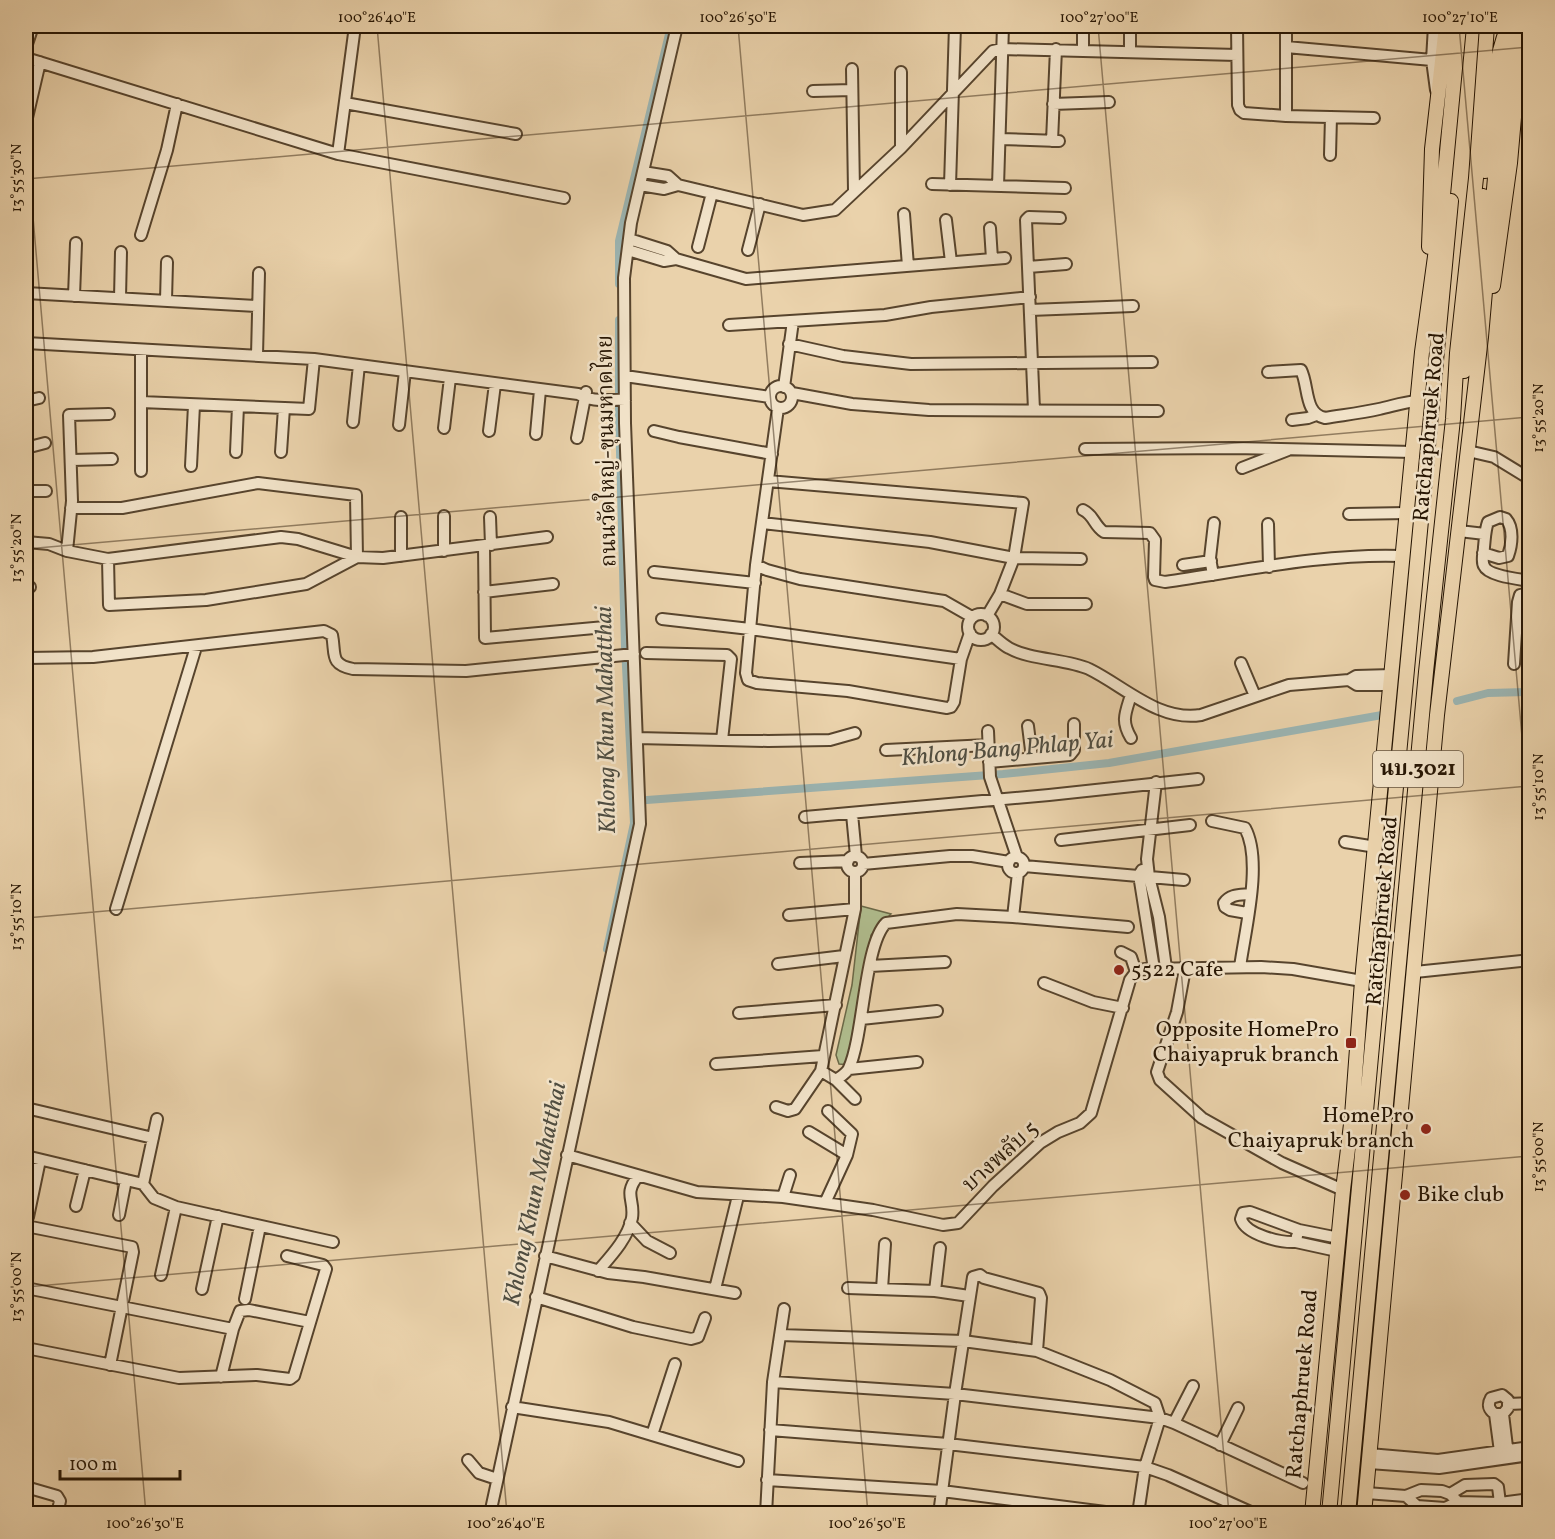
<svg xmlns="http://www.w3.org/2000/svg" width="1555" height="1539" viewBox="0 0 1555 1539" font-family="Vollkorn,'Noto Serif Thai',serif">
  <style>
    .green { fill: #b0bd8e; stroke: #6b6948; stroke-width: 1.5 }
    .lines { fill: none; stroke-linecap: round; stroke-linejoin: round }
    .canal { stroke: #9bb5b3; stroke-width: 8 }
    .minor-casing { stroke: #57442d; stroke-width: 14 }
    .major-casing { stroke: #261503; stroke-width: 16 }
    .minor { stroke: #f1e2c8; stroke-width: 10 }
    .major { stroke: #ead2ab; stroke-width: 14 }
    .ticks { fill: none; stroke: #261503; stroke-width: 1.5; stroke-opacity: 0.45 }
    .poi-dot { fill: #8f2418; stroke: #f1e2c8; stroke-width: 2 }
    .labels { text-anchor: middle; dominant-baseline: central; stroke-width: 5; stroke-linejoin: round; paint-order: stroke }
    .shield { fill: #f1e2c8; stroke: #63523e; stroke-width: 1.5 }
    .shield-label { font-size: 21px; font-weight: bold; fill: #261503 }
    .street-label { font-size: 22px; fill: #261503; stroke: #f1e2c8 }
    .poi-label { font-size: 22px; fill: #261503; stroke: #f1e2c8; text-anchor: start }
    .water-label { font-size: 24px; font-style: italic; fill: #4f4d41; stroke: #f1e2c8 }
    .neatline { fill: none; stroke: #261503; stroke-width: 2 }
    .ticks-label { font-size: 15px; text-anchor: middle; fill: #261503 }
  </style>
  <rect width="100%" height="100%" fill="#ead2ab"/>
  <filter id="stains"><feTurbulence type="fractalNoise" baseFrequency=".00333" numOctaves="4"/><feColorMatrix values="0 0 0 0 .2 0 0 0 0 .09 0 0 0 0 .02 0 0 0 .5 -.17"/></filter>
  <radialGradient id="worn" r=".72"><stop offset=".6" stop-color="#630" stop-opacity="0"/><stop offset="1" stop-color="#630" stop-opacity=".3"/></radialGradient>
  <path class="green" d="M861,906L891,914L871,935L859,1031L851,1065L839,1064L836,1055L852,985Z"/>
  <g class="lines">
    <path class="canal" d="M619,284V241L671,26
      M1457,701L1488,693L1530,692
      M633,801L1003,774L1109,763L1382,715
      M607,949L634,823L625,647L619,413V320"/>
    <defs>
      <path id="minor" d="M1237,26L1238,105L1240,110L1244,113L1286,116L1374,118
        M1434,26L1432,60L1436,90
        M26,47L33,26
        M1286,47L1432,60
        M1083,51V26
        M1130,52V26
        M26,58L338,154L564,198
        M852,69L854,191
        M813,91L852,90
        M345,103L516,134
        M1053,104L1109,102
        M1286,116V32
        M26,122L40,62
        M1000,139L1059,141
        M1052,141L1056,49
        M901,148V72
        M338,154L355,26
        M1330,155L1331,117
        M643,172L668,176L678,185L803,215L835,210L901,148L993,51L1002,49L1237,55
        M932,184L1065,188
        M640,185L664,189L678,185
        M950,185L955,26
        M998,186L1003,26
        M904,214L908,266
        M946,220L951,262
        M990,228L992,259
        M141,235L167,150L177,104
        M629,239L667,251L676,259L746,279L1005,258
        M698,247L712,193
        M628,250L664,261L676,259
        M748,250L760,204
        M1028,267L1066,264
        M26,293L258,306
        M74,296L76,243
        M120,298L121,252
        M166,300L167,262
        M1030,310L1133,306
        M729,325L885,315L931,307L1030,297
        M26,343L314,359L578,394C593,403 608,399 625,400
        M789,344L843,356L911,364L1152,362
        M257,355L259,273
        M1268,372L1301,370C1309,386 1304,414 1325,418C1343,415 1361,413 1379,409C1393,406 1403,402 1418,401
        M625,376L770,397
        M770 397a11 11 0 1 1 22 0a11 11 0 1 1-22 0Z
        M784,387L793,321
        M792,393L852,404L929,410L1158,411
        M26,401L39,398
        M141,402L309,409L314,359
        M778,408L756,565L746,673L748,680L757,683L848,691L947,708L951,707L954,702L961,659L970,633
        M1034,410L1026,220L1029,217L1060,218
        M1292,420L1308,418L1316,415
        M353,422L359,365
        M399,425L405,371
        M444,428L450,378
        M489,431L495,384
        M654,431L679,437L772,454
        M536,434L540,390
        M577,438L586,392
        M26,448L45,443
        M1085,449L1233,448L1413,452
        M1468,451L1494,457L1530,479
        M236,452L238,406
        M281,452L284,408
        M72,460L112,459
        M191,466L194,405
        M1242,468L1288,450
        M141,471V350
        M768,481L1023,503L1014,558L1000,594L987,616
        M26,491H46
        M71,508H122L258,483L356,495L357,557L306,584L206,600L109,605L108,559
        M1083,510C1094,515 1094,526 1104,532L1150,533L1155,540L1154,577L1155,580L1165,582C1243,571 1324,553 1403,556
        M1349,514L1407,513
        M401,517V556
        M490,517L491,545
        M762,523L930,542L1014,558L1081,559
        M1268,524L1269,567
        M1459,531L1485,534
        M26,542L49,544L67,551L108,559L281,537L298,539L357,557L383,558L547,537
        M484,546L485,638L605,627
        M67,551L72,501L69,415L109,414
        M444,551V516
        M1483,553L1499,558L1508,556C1512,545 1514,528 1506,519L1500,517L1488,522C1485,530 1485,538 1484,547C1484,552 1481,561 1484,566C1488,576 1519,579 1530,581
        M756,565L767,570L800,579L944,601L972,617
        M1183,565L1211,561
        M654,572L755,583
        M1213,575L1210,558L1214,523
        M26,587H30
        M484,592L553,584
        M1000,594L1027,604H1086
        M968 627a13 13 0 1 1 26 0a13 13 0 1 1-26 0Z
        M662,619L750,629L961,659
        M991,634C997,639 1003,645 1009,648C1030,660 1067,659 1089,669C1124,686 1159,722 1201,715L1289,685L1349,680L1356,676L1392,675
        M646,653L727,655L731,659L722,740
        M26,658L93,657L324,631L332,635C336,654 329,664 353,669L466,671L634,654
        M1241,663L1255,696
        M1514,664L1518,602L1520,595L1530,593
        M1349,680L1357,685H1391
        M1131,695C1125,714 1121,721 1131,738
        M1028,726L1032,758
        M988,731L990,777L1017,857
        M637,738L768,741L830,740L855,733
        M886,750L988,745
        M989,762L1070,755L1074,750V724
        M1156,782L1147,859L1149,877L1159,917L1166,968
        M852,814L856,856
        M805,817L1049,795L1198,779
        M1212,821L1245,828C1263,861 1245,930 1240,967
        M1061,840L1190,825
        M1345,842L1376,847
        M847 864a8 8 0 1 1 16 0a8 8 0 1 1-16 0Z
        M1008 865a8 8 0 1 1 16 0a8 8 0 1 1-16 0Z
        M800,863L848,861
        M863,864L950,856H972L1009,862
        M1024,866L1184,880
        M1142,870L1139,875L1154,969
        M116,909L196,647
        M1247,913L1230,910L1225,907L1224,903C1230,894 1240,895 1250,894
        M789,915L855,909
        M1013,917L1018,873
        M1121,952L1131,957L1136,972
        M778,964L844,956
        M870,966L945,962
        M1185,969L1177,1012L1157,1072L1160,1080L1202,1118L1282,1163L1343,1190
        M1415,972L1530,960
        M1044,983L1093,1002L1123,1008
        M739,1013L836,1005
        M861,1019L937,1011
        M716,1064L823,1056
        M849,1069L917,1062
        M836,1080C840,1077 847,1073 849,1068C864,1035 864,945 886,923L957,914L1013,917L1128,927
        M855,1099L836,1080L821,1071L855,909V872
        M776,1107L788,1111L795,1109L821,1071
        M26,1108L153,1138
        M809,1132L847,1155
        M567,1155L697,1192L783,1197L873,1210L943,1225L958,1223L993,1186L1040,1143L1058,1132L1080,1123L1091,1113L1130,980L1136,972L1145,969L1261,967L1293,969L1362,981
        M26,1156L143,1184L154,1198L176,1207L333,1242
        M143,1184L157,1119
        M783,1197L790,1175
        M825,1203L847,1155L852,1134L828,1111
        M76,1206L85,1170
        M119,1215L126,1180
        M28,1217L40,1160
        M630,1223L647,1241L670,1253
        M26,1226L132,1247L133,1252L110,1365
        M1297,1236L1296,1242L1337,1251
        M1296,1242C1281,1243 1246,1235 1241,1219L1243,1213L1250,1212L1299,1230L1339,1238
        M545,1256L608,1273L644,1277L735,1293
        M598,1271C611,1256 628,1238 632,1218C635,1199 623,1195 638,1176
        M161,1275L176,1207
        M26,1288L233,1329
        M848,1288L935,1291L969,1296
        M202,1289L218,1216
        M715,1289L738,1196
        M882,1289L885,1244
        M935,1291L940,1248
        M536,1297L633,1327L691,1339L698,1337L705,1318
        M245,1299L260,1226
        M780,1335L963,1341L1037,1351L1110,1380L1155,1403L1160,1418L1145,1467L1138,1514
        M26,1348L179,1378L257,1375L290,1379L294,1376L326,1269L323,1265L287,1256
        M221,1377L233,1329L240,1311L249,1310L310,1322
        M773,1382L955,1394L1160,1418L1174,1423L1303,1483
        M1509,1404L1530,1403
        M512,1407L609,1422L738,1461
        M1495,1414H1503L1508,1408V1400L1502,1395L1491,1398C1487,1405 1489,1410 1495,1414L1501,1459
        M1503,1414L1508,1455
        M1174,1423L1193,1386
        M770,1430L948,1444L1145,1467L1168,1475L1255,1514
        M652,1435L675,1364
        M1220,1445L1238,1408
        M1369,1454L1438,1460L1530,1447
        M468,1460L479,1473L497,1479
        M1369,1463L1439,1468L1530,1455
        M767,1480L942,1491L1121,1514
        M26,1487L57,1496L60,1501L57,1514
        M1366,1493L1406,1496L1421,1490L1442,1491L1450,1494L1458,1502
        M1450,1494L1465,1485L1494,1484L1498,1487L1500,1503
        M1406,1496L1417,1506L1445,1508L1458,1502L1500,1503L1530,1499
        M490,1514L640,824L625,423L624,278L631,223L677,26
        M766,1514L773,1382L784,1309
        M939,1514L955,1394L973,1277L980,1275L984,1278L1039,1293L1041,1298L1037,1351"/>
      <path id="major" d="M1485,171C1490,122 1490,71 1508,26
        M1429,247L1432,149L1446,26
        M1493,286L1510,163L1518,72L1530,34
        M1464,371L1470,332L1483,196
        M1312,1514L1343,1190L1352,1116L1362,981L1422,352L1442,205L1459,26
        M1329,1514C1370,1076 1408,639 1451,201
        M1348,1514L1426,672L1453,419L1457,353L1476,178L1487,26
        M1364,1514L1437,715L1481,337L1499,132L1509,59L1521,26"/>
    </defs>
    <use href="#minor" class="minor-casing"/>
    <use href="#major" class="major-casing"/>
    <use href="#minor" class="minor"/>
    <use href="#major" class="major"/>
  </g>
  <path class="ticks" d="M377,26L507,1514M738,26L868,1514M1098,26L1229,1514M1459,26L1530,827M26,137L146,1514M26,179L1530,47M26,549L1530,417M26,918L1530,786M26,1287L1530,1156"/>
  <g class="poi-dot">
    <circle cx="1119" cy="970" r="6"/>
    <rect x="1345" y="1037" width="12" height="12" rx="3"/>
    <circle cx="1426" cy="1129" r="6"/>
    <circle cx="1405" cy="1195" r="6"/>
  </g>
  <g class="labels">
    <rect class="shield" x="1373" y="751" width="90" height="36" rx="4.5"/>
    <g class="shield-label">
      <text x="1418" y="769">นบ.3021</text>
    </g>
    <g class="street-label">
      <text transform="translate(1430 427) rotate(-85)">Ratchaphruek Road</text>
      <text transform="translate(608 451) rotate(-91)">ถนนวัดใหญ่-ขุนมหาดไทย</text>
      <text transform="translate(1383 911) rotate(-85)">Ratchaphruek Road</text>
      <text transform="translate(1001 1157) rotate(-42)">บางพลับ 5</text>
      <text transform="translate(1303 1384) rotate(-85)">Ratchaphruek Road</text>
    </g>
    <g class="poi-label">
      <text x="1131" y="970">5522 Cafe</text>
      <text x="1339" y="1030" text-anchor="end">Opposite HomePro<tspan x="1339" dy="25">Chaiyapruk branch</tspan></text>
      <text x="1414" y="1116" text-anchor="end">HomePro<tspan x="1414" dy="25">Chaiyapruk branch</tspan></text>
      <text x="1417" y="1195">Bike club</text>
    </g>
    <g class="water-label">
      <text transform="translate(607 720) rotate(-91)">Khlong Khun Mahatthai</text>
      <text transform="translate(1007 750) rotate(-5)">Khlong Bang Phlap Yai</text>
      <text transform="translate(536 1194) rotate(-78)">Khlong Khun Mahatthai</text>
    </g>
  </g>
  <rect width="1555" height="1539" fill="none" stroke="#ead2ab" stroke-width="66"/>
  <path d="M60 1470v9h120v-9" fill="none" stroke="#261503" stroke-width="3"/>
  <text x="69" y="1470" font-size="18" fill="#261503" stroke="#f1e2c8" stroke-width="4.5" paint-order="stroke">100 m</text>
  <rect x="33" y="33" width="1489" height="1473" class="neatline"/>
  <g class="ticks-label">
    <text x="377" y="22">100°26'40"E</text>
    <text x="738" y="22">100°26'50"E</text>
    <text x="1099" y="22">100°27'00"E</text>
    <text x="1460" y="22">100°27'10"E</text>
    <text transform="translate(16 178) rotate(-90)" y="5">13°55'30"N</text>
    <text transform="translate(1538 418) rotate(-90)" y="5">13°55'20"N</text>
    <text transform="translate(16 548) rotate(-90)" y="5">13°55'20"N</text>
    <text transform="translate(1538 787) rotate(-90)" y="5">13°55'10"N</text>
    <text transform="translate(16 917) rotate(-90)" y="5">13°55'10"N</text>
    <text transform="translate(1538 1157) rotate(-90)" y="5">13°55'00"N</text>
    <text transform="translate(16 1287) rotate(-90)" y="5">13°55'00"N</text>
    <text x="145" y="1528">100°26'30"E</text>
    <text x="506" y="1528">100°26'40"E</text>
    <text x="867" y="1528">100°26'50"E</text>
    <text x="1228" y="1528">100°27'00"E</text>
  </g>
  <rect width="100%" height="100%" filter="url(#stains)"/>
  <rect width="100%" height="100%" fill="url(#worn)"/>
</svg>
